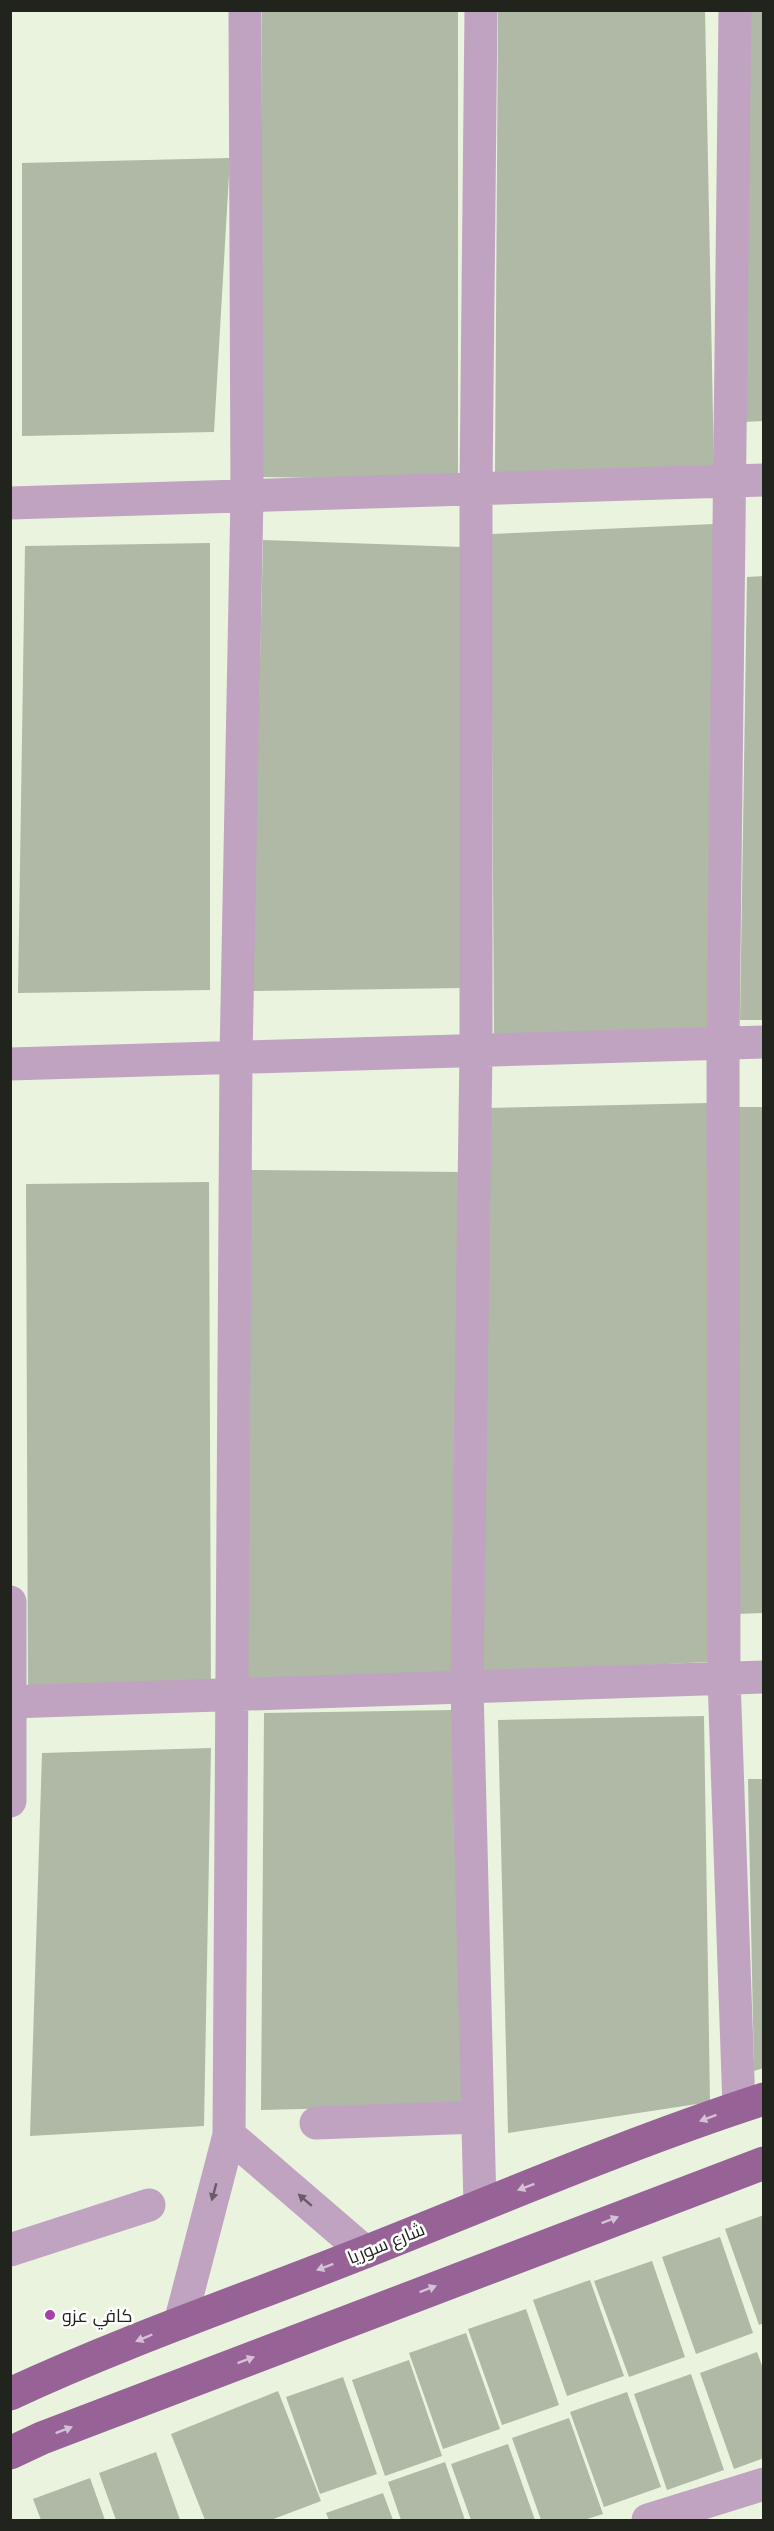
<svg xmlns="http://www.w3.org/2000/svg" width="774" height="2531" viewBox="0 0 774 2531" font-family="'PT Sans',Cairo,sans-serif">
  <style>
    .building { fill: #afb9a5 }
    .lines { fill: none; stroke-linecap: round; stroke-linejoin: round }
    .minor { stroke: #c0a3c0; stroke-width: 33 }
    .major { stroke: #976396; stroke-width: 33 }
    .oneway { fill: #d5c1d5 }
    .oneway2 { fill: #685d66 }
    .poi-dot { fill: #a541a7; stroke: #fff; stroke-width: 2 }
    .labels { text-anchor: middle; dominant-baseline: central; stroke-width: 5; stroke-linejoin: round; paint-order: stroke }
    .street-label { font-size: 18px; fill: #20241c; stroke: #fff }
    .poi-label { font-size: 18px; fill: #20241c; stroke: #fff; text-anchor: start }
  </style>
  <rect width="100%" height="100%" fill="#e9f3de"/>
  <path class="building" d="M262,10H458V480L261,477Z
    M498,10H705L714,467L495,475Z
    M742,10H764V421L743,422Z
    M230,158L214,432L22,436V163Z
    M714,524L709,1029L494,1045L491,534Z
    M263,540L462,547L463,988L252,991Z
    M210,543V990L18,993L25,546Z
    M764,576V1020H740L747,577Z
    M708,1103V1662L477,1673L485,1108Z
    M737,1107H764V1613L736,1614Z
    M249,1170L460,1172L459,1673L246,1688Z
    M209,1182L211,1695L28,1696L26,1184Z
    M452,1710L462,2105L261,2110L264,1713Z
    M704,1716L710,2102L508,2133L498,1720Z
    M211,1748L204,2126L30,2136L42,1753Z
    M748,1779H764V2068L754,2071Z
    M764,2215V2323L759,2325L725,2229Z
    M720,2237L753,2333L696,2354L662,2257Z
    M652,2261L685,2357L629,2377L594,2281Z
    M590,2280L624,2376L567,2396L533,2300Z
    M526,2309L559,2405L502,2425L468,2329Z
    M466,2333L500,2429L443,2449L409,2353Z
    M757,2352L764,2371V2458L734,2469L700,2373Z
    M409,2360L442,2456L385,2476L352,2380Z
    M691,2374L724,2470L667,2490L634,2394Z
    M343,2377L377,2474L320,2494L286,2397Z
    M278,2391L321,2501L271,2520H205L171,2434Z
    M627,2392L661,2487L604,2507L570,2412Z
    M569,2418L603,2514L584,2520H541L512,2438Z
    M508,2444L535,2520H471L451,2464Z
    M156,2452L180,2520H116L99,2473Z
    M445,2462L465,2520H401L388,2482Z
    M90,2478L105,2520H41L33,2499Z
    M383,2493L393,2520H329L326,2513Z"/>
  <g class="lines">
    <path class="minor" d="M735,10L723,1043L724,1678L739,2107
      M10,503L764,480
      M10,1064L764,1042
      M10,1602V1801
      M10,1702L764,1677
      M316,2123L477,2117
      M229,2135L365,2252
      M480,2205L467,1687L476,1050V488L481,10
      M10,2250L149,2205
      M180,2323L229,2135L236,1057L247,496L245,10
      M648,2520L764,2484"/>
    <path class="major" d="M10,2394C126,2340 247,2299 365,2252C497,2200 628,2143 764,2099
      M10,2453L42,2438L764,2163"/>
  </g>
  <defs><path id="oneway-solid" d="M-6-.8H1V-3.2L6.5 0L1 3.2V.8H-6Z" transform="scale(1.5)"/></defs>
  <g class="oneway">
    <use href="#oneway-solid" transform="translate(708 2118) rotate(159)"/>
    <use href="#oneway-solid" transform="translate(526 2187) rotate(159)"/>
    <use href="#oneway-solid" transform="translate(610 2220) rotate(-21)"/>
    <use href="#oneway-solid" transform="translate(325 2267) rotate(159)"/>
    <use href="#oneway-solid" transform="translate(428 2289) rotate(-21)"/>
    <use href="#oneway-solid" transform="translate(144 2338) rotate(157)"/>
    <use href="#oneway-solid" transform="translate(246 2360) rotate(-21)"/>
    <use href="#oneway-solid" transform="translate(64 2430) rotate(-21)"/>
  </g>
  <g class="oneway2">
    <use href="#oneway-solid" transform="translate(214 2192) rotate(105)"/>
    <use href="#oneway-solid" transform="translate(305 2200) rotate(-139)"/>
  </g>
  <circle class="poi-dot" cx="50" cy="2315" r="6"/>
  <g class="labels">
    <g class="street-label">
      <text transform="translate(386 2243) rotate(-22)">شارع سوريا</text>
    </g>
    <g class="poi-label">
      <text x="62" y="2315">كافي عزو</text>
    </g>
  </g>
  <rect width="774" height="2531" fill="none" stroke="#20241c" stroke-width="24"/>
</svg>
